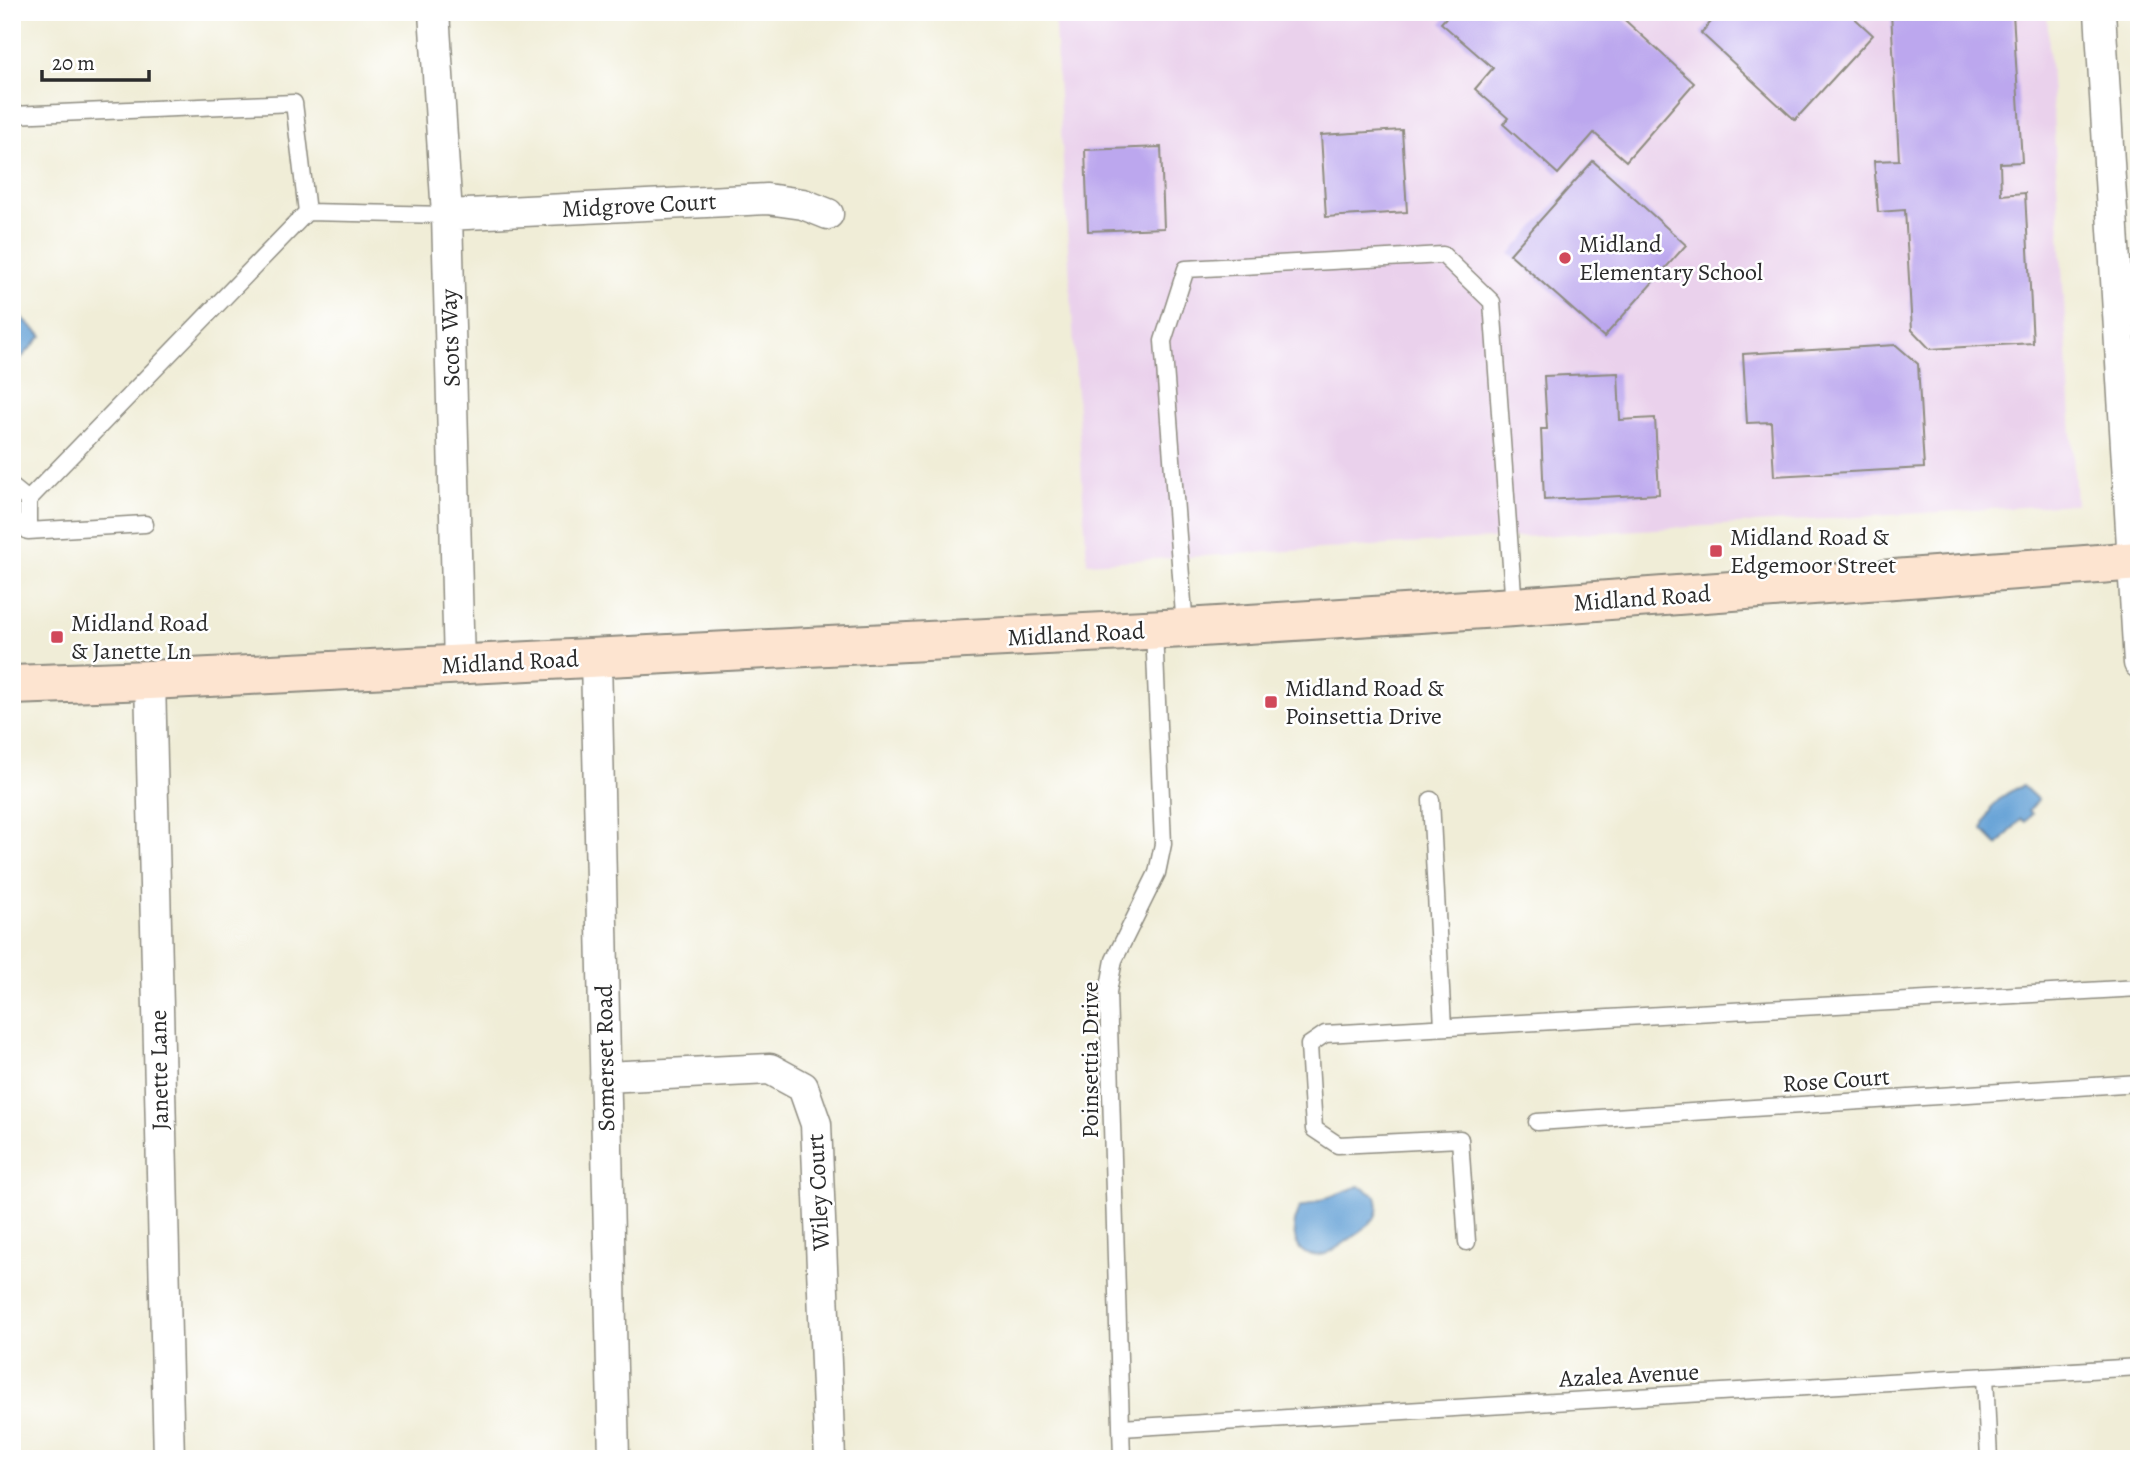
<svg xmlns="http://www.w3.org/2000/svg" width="2151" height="1471" viewBox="0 0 2151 1471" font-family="Alegreya,serif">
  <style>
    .built { fill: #ead1ec }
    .water { fill: #64a0d5; stroke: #486680; stroke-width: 2 }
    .building { fill: #bca7ee }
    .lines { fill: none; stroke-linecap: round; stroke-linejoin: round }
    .service-casing { stroke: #8e8c81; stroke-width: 19 }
    .minor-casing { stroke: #8e8c81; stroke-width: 33 }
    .secondary-casing { stroke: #8e8c81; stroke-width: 42 }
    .service { stroke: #fff; stroke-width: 16 }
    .minor { stroke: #fff; stroke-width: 30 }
    .secondary { stroke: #fde4d0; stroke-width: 38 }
    .poi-dot { fill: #d1495b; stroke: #fff; stroke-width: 2.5 }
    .labels { text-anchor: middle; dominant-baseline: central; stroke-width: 5; stroke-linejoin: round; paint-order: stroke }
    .street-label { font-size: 24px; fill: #2b2b2b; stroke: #fff }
    .poi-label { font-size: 24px; fill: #2b2b2b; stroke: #fff; text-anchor: start }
  </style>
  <rect width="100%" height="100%" fill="#fff"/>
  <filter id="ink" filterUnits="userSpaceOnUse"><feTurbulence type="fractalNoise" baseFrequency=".0143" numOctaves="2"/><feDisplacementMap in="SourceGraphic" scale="14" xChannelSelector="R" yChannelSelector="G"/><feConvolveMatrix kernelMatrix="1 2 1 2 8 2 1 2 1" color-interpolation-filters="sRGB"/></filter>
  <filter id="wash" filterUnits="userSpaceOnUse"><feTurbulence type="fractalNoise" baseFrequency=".00686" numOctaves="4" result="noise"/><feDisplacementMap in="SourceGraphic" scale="28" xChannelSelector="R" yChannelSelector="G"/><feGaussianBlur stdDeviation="1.57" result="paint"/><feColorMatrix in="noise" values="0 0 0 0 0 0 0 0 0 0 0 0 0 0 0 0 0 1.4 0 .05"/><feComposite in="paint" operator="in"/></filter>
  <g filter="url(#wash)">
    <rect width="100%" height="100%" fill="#f0edd7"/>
    <path class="built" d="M1054,12H2047L2076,504L1087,563Z"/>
    <path class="water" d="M12,308L42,336L20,359L12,351Z
      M2023,786L2038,800L2029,810L2032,814L2025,822L2021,819L1998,845L1983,830C1986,808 2002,793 2023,786Z
      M1359,1186L1376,1196C1378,1204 1379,1209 1375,1217C1369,1226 1332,1254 1321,1255C1292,1259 1290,1228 1299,1208Z"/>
    <g id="blocks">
      <path class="building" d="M1451,12H1616L1694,83L1626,161L1594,133L1558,174L1503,124L1508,118L1475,89L1493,68L1441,23Z
        M1720,12H1848L1873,35L1795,120L1701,33Z
        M1891,12H1961V16L2013,13L2022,162L2000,163L2001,195L2025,193L2033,343L1930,349L1912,330L1905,210L1878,212L1874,161L1899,160Z
        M1402,130L1407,212L1326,217L1321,135Z
        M1161,147L1164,228L1088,231L1085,150Z
        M1593,161L1686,245L1604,337L1510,254Z
        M1896,345L1918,364L1924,468L1774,476L1771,422L1747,423L1743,354Z
        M1618,373L1620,420L1655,418L1659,494L1544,500L1541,429H1547L1544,376Z"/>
    </g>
  </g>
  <g filter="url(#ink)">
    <use href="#blocks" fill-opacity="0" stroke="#8e8c81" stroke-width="2"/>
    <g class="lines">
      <defs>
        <path id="service" d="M12,115L294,103L307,212L447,215
          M12,487L28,500L307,212
          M28,500V531L145,524
          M1185,628L1163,341L1186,269L1443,255L1492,302L1514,607
          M1431,800L1443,1027
          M1537,1122L2139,1083
          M1467,1242L1460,1139L1338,1145L1314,1129L1309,1045L1325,1034L2139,988
          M1985,1376L1989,1459
          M1121,1428L2139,1367
          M1122,1459L1108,992L1114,960L1157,873L1163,844L1154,630"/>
        <path id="minor" d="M434,12L447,215L459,665
          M2100,12L2139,663
          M447,215L767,199L803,204L828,214
          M596,658L614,1459
          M150,680L169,1459
          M605,1077L770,1069L803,1087L816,1124L830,1459"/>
        <path id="secondary" d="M12,685L150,680L1185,628L1514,607L2139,561"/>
      </defs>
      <use href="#service" class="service-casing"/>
      <use href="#minor" class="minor-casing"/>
      <use href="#secondary" class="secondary-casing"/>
      <use href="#service" class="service"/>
      <use href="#minor" class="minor"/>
      <use href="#secondary" class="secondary"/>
    </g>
  </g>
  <g class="poi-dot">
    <circle cx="1565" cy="258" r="7"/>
    <rect x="1709" y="544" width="14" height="14" rx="3.5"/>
    <rect x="50" y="630" width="14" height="14" rx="3.5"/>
    <rect x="1264" y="695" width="14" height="14" rx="3.5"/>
  </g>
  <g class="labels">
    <g class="street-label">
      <text transform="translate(639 205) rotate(-3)">Midgrove Court</text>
      <text transform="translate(450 338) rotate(-92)">Scots Way</text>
      <text transform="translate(1642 598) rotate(-4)">Midland Road</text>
      <text transform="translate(1076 634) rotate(-3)">Midland Road</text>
      <text transform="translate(510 662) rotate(-3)">Midland Road</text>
      <text transform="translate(605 1058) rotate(-91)">Somerset Road</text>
      <text transform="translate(1090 1060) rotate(-90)">Poinsettia Drive</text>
      <text transform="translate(159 1070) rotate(-91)">Janette Lane</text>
      <text transform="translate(1836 1080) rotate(-4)">Rose Court</text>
      <text transform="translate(818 1192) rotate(-93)">Wiley Court</text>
      <text transform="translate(1629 1375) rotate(-3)">Azalea Avenue</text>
    </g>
    <g class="poi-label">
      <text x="1579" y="244">Midland<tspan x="1579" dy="28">Elementary School</tspan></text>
      <text x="1730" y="537">Midland Road &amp;<tspan x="1730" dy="28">Edgemoor Street</tspan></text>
      <text x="71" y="623">Midland Road<tspan x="71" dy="28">&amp; Janette Ln</tspan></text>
      <text x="1285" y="688">Midland Road &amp;<tspan x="1285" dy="28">Poinsettia Drive</tspan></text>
    </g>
  </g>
  <rect width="2151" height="1471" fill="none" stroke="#fff" stroke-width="42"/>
  <path d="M42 70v10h107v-10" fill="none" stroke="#2b2b2b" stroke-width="3.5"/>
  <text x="52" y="70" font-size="21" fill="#2b2b2b" stroke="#ffffff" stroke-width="5" paint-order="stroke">20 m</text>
</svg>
